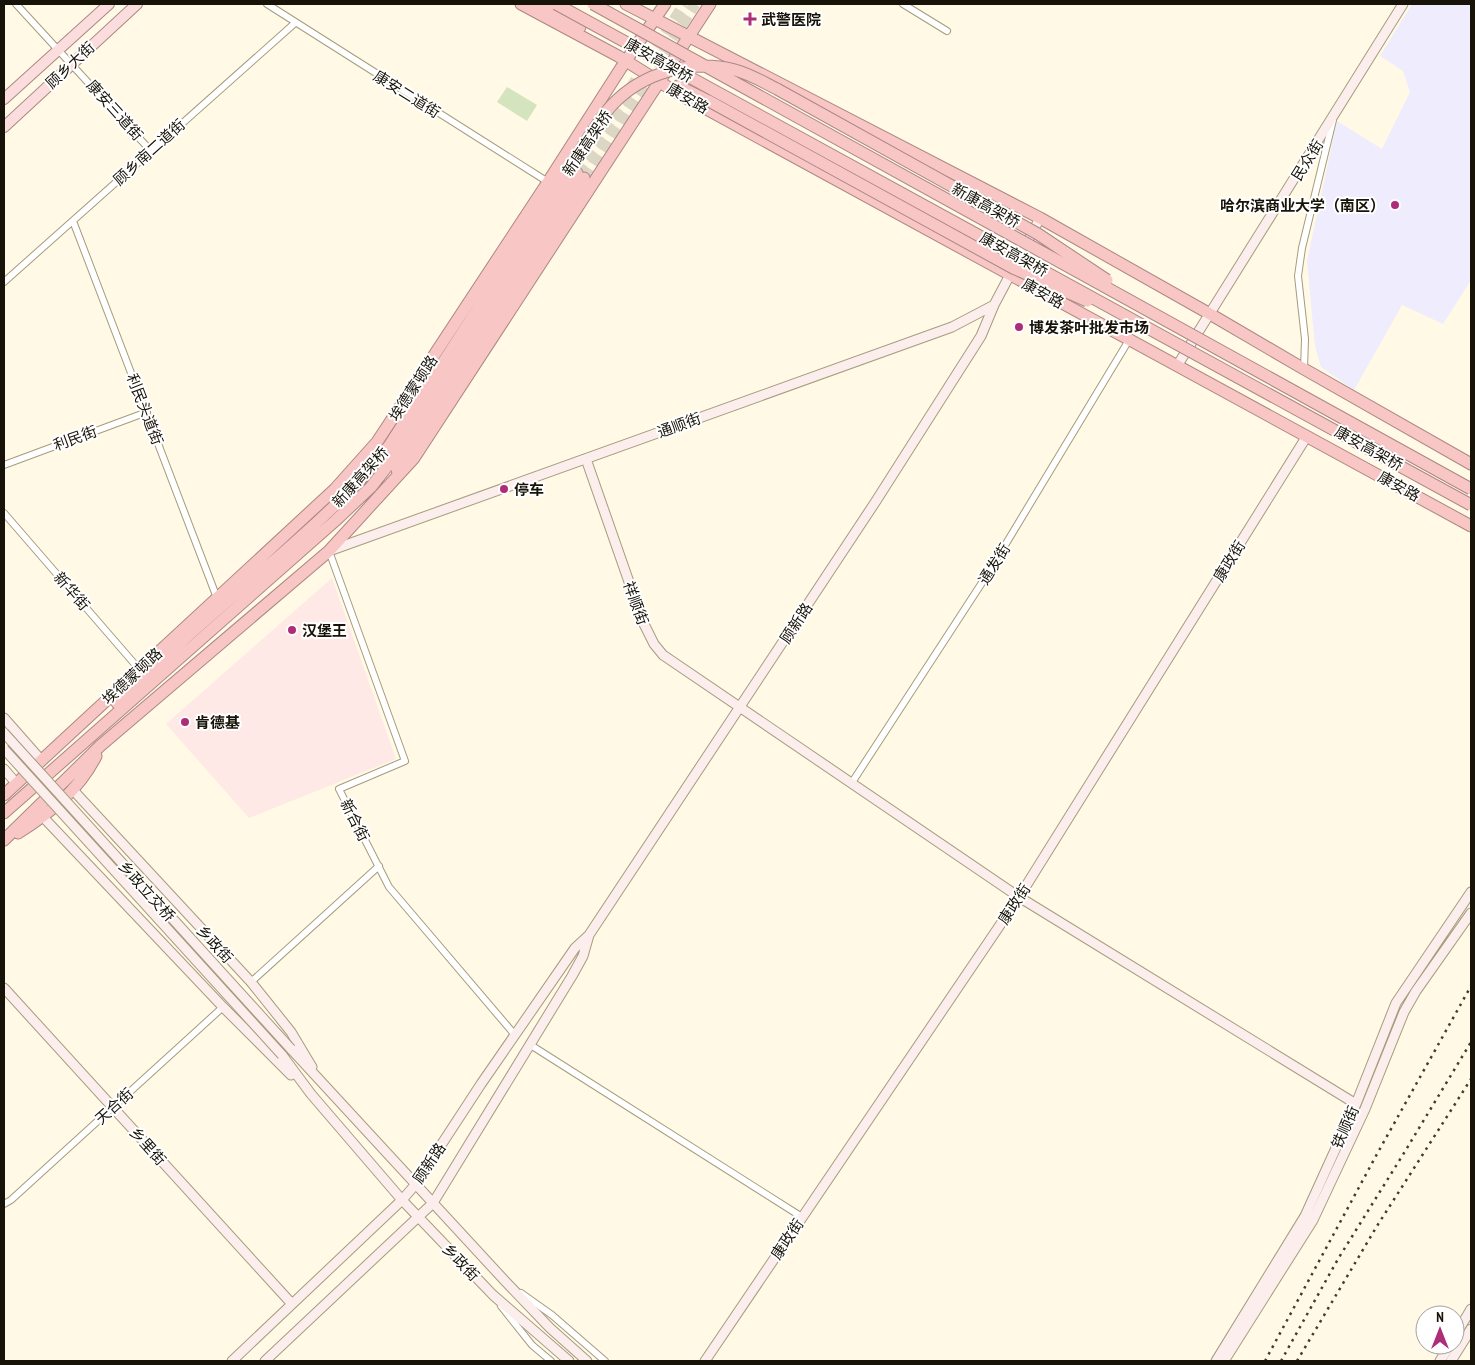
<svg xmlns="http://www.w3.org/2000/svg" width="1475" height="1365" viewBox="0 0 1475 1365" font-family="'PT Sans Narrow','Noto Sans SC',sans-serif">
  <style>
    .commercial { fill: #ffe9e6 }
    .education { fill: #efecfe }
    .green { fill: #d4e4bf }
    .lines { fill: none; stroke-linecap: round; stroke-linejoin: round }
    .highway-tunnel { stroke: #dcd6c4; stroke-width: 11; stroke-dasharray: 11 5.5; stroke-linecap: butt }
    .street-casing { stroke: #a69c7d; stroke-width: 8 }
    .secondary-casing { stroke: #a69c7d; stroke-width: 11 }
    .primary-casing { stroke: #aa8784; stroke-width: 12 }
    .highway-casing { stroke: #aa8784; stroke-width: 13 }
    .street { stroke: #fff; stroke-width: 6 }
    .secondary { stroke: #fdeeee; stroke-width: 9 }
    .primary { stroke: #fbdddd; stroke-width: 10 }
    .highway { stroke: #f9c6c6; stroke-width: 11 }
    .rail { stroke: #403c2f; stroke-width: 2.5; stroke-dasharray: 2.5 5; stroke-linecap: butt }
    .secondary-bridge-casing { stroke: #a69c7d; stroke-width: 11; stroke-linecap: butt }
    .highway-bridge-casing { stroke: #aa8784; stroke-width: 13; stroke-linecap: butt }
    .secondary-bridge { stroke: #fdeeee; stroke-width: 9 }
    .highway-bridge { stroke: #f9c6c6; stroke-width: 11 }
    .poi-dot { fill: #ae2d79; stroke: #fff; stroke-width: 2 }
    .labels { text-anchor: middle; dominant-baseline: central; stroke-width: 4; stroke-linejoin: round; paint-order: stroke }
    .poi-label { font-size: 15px; font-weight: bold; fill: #171308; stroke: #fff; text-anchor: start }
    .street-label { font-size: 15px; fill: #171308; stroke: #fff }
  </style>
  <rect width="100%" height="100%" fill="#fff9e5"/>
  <path class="commercial" d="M332,578L396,759L249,818L166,724Z"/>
  <path class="education" d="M1412,4H1471V280L1443,324L1402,305L1354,390L1321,367L1315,346L1307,261L1337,121L1382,149L1410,92L1403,71L1380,56Z"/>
  <path class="green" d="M507,87L537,105L527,121L497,102Z"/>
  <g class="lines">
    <path class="highway-tunnel" d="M577,173L684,4
      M584,178L695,4"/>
    <defs>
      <path id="street" d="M16,4L151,151
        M267,4L548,182
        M903,4L947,31
        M73,221L217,598
        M4,282L295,23
        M1304,369L1305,339L1298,276L1302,248L1333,120
        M4,465L147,412
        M4,513L139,669
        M329,551L405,761L339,789L389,887L515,1035
        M851,784L987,575L1129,340
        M251,982L379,866
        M529,1044L802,1217
        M4,1204L11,1200L223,1007
        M521,1293L552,1315L605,1361
        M501,1306L532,1345L551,1361"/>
      <path id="secondary" d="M1177,366L1403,4
        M586,459L643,622L654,644L663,655L1019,897L1356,1104
        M329,551L952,327L994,305L1040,218
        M4,718L41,760
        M4,769L16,783
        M73,790L251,982L291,1032L312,1067
        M43,817L223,1007L291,1075
        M4,988L292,1304
        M291,1049L505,1281L550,1328L587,1361
        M282,1055L311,1094L402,1200L493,1295L569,1361
        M1455,1336L1471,1309
        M232,1361L402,1200L415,1185L481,1084L575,948L589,935L876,501L981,336L994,305
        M265,1361L433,1203L572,976L583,956L589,935
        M705,1361L1019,897L1307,436
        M1216,1361L1305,1216L1356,1104L1396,1003L1471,892
        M1224,1361L1313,1220L1365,1109L1404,1012L1416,991L1471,913
        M1440,1361L1450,1345
        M1451,1361L1471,1329"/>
      <path id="primary" d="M4,99L109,4
        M4,127L137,4"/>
      <path id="highway" d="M521,4L618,56L679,94L1471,526
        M538,4L580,27
        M626,4L1040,218L1210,314L1304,369L1471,464
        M678,86L709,101
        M397,470L584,178
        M117,703C167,652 222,606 276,559C317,523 355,489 389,446L569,168
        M4,795L335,489L377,442L548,182L621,68L665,4
        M4,813L335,521L371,487L396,455L577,173
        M18,833C50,813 79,790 96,756
        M4,840L100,746L329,551L414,458L710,4"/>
    </defs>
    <use href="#street" class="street-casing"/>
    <use href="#secondary" class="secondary-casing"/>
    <use href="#primary" class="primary-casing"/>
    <use href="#highway" class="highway-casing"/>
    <use href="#street" class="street"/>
    <use href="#secondary" class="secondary"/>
    <use href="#primary" class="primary"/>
    <use href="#highway" class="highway"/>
    <path class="rail" d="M1265,1361L1377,1154L1471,986
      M1281,1361L1338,1259L1404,1153L1471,1042
      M1297,1361L1377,1226L1471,1079"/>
    <defs>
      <path id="secondary-bridge" d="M4,733L291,1049
        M4,749L282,1055"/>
      <path id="highway-bridge" d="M556,4L1471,505
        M593,4L1471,489
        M709,101L1013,268L1087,301
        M569,168C583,148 595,124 612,105C643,72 692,59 735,70C750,74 763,82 777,89L1038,234L1107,280"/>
    </defs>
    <use href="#secondary-bridge" class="secondary-bridge-casing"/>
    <use href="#highway-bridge" class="highway-bridge-casing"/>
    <use href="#secondary-bridge" class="secondary-bridge"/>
    <use href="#highway-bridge" class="highway-bridge"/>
  </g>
  <g class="poi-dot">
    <path d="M747.5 11.5h5v5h5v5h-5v5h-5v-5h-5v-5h5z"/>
    <circle cx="1395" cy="205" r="5"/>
    <circle cx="1019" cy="327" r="5"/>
    <circle cx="504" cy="489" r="5"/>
    <circle cx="292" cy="630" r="5"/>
    <circle cx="185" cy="722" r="5"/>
  </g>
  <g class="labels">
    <g class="poi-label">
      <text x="761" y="19">武警医院</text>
      <text x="1385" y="205" text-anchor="end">哈尔滨商业大学（南区）</text>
      <text x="1029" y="327">博发茶叶批发市场</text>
      <text x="514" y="489">停车</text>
      <text x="302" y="630">汉堡王</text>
      <text x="195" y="722">肯德基</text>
    </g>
    <g class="street-label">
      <text transform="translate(659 60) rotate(29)">康安高架桥</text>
      <text transform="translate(70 65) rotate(-43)">顾乡大街</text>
      <text transform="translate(407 94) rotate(32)">康安二道街</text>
      <text transform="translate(688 98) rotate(30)">康安路</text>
      <text transform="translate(115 110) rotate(48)">康安三道街</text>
      <text transform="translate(587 143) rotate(-56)">新康高架桥</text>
      <text transform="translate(149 152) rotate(-42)">顾乡南二道街</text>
      <text transform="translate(1307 160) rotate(-58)">民众街</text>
      <text transform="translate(986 205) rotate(29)">新康高架桥</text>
      <text transform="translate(1014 254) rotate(29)">康安高架桥</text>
      <text transform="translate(1043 293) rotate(29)">康安路</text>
      <text transform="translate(413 388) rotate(-57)">埃德蒙顿路</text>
      <text transform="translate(145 409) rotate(69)">利民头道街</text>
      <text transform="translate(679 425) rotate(-20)">通顺街</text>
      <text transform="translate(75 438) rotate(-20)">利民街</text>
      <text transform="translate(1369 448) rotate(29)">康安高架桥</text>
      <text transform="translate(360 477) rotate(-48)">新康高架桥</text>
      <text transform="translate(1399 486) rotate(29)">康安路</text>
      <text transform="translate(1229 561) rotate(-58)">康政街</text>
      <text transform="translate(994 564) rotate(-58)">通发街</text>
      <text transform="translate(72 591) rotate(49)">新华街</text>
      <text transform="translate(636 603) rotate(70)">祥顺街</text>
      <text transform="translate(796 623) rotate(-57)">顾新路</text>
      <text transform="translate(132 676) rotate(-43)">埃德蒙顿路</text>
      <text transform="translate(355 820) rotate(63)">新合街</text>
      <text transform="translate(147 891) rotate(48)">乡政立交桥</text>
      <text transform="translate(1014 904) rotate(-57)">康政街</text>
      <text transform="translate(215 944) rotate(47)">乡政街</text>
      <text transform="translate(114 1106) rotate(-42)">天合街</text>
      <text transform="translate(1345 1127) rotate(-66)">铁顺街</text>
      <text transform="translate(148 1146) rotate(48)">乡里街</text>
      <text transform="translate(429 1163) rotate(-56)">顾新路</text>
      <text transform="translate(787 1239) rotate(-56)">康政街</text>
      <text transform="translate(461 1262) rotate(46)">乡政街</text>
    </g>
  </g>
  <rect width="1475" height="1365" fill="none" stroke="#171308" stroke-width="10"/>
  <g transform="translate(1440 1330)"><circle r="24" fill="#ffffff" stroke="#a2a19c"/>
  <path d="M0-4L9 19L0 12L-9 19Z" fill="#ae2d79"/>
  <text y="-8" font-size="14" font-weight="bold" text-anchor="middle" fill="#171308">N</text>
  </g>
</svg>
